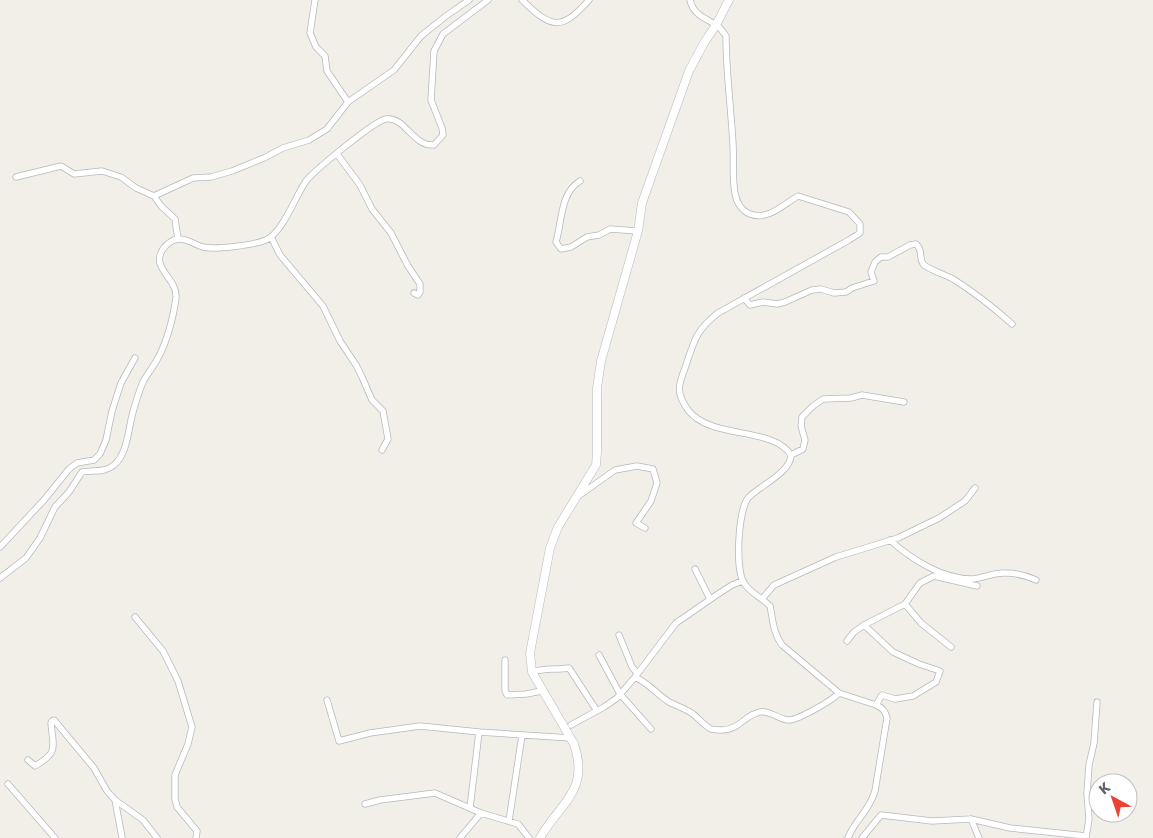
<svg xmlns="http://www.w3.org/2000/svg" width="1153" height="838" viewBox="0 0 1153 838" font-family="Poppins,sans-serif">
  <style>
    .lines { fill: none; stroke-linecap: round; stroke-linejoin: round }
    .street-casing { stroke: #b5b8bc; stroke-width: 7 }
    .secondary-casing { stroke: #b6babf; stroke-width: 9 }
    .street { stroke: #fff; stroke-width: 5.5 }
    .secondary { stroke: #fff; stroke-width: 8 }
  </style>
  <rect width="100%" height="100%" fill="#f1efe8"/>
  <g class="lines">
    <defs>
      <path id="street" d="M315,0L310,33L316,47L325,56L327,71L348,102
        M522,0C551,28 561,32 589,0
        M690,0C693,14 704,18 715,24C720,27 723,32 726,36C726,72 731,108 733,144C734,160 732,178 735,193C736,202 742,211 750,214C768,221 784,204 798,196L849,212L860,224V233L849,240L718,313C695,331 694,342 685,368C678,386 676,393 688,410C711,440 773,426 791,455C791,472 761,485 749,497C738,508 735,569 744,583C750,593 761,597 770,606C773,620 773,633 782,645L839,693L876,705C883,708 885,711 887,718L875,791C869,812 854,821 848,838
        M337,154L360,185L372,209L391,233L408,266L420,284V292L418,295L414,293
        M16,177L61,166L74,174L102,171L121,177L136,188L154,196L161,206L175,219L178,239
        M580,181C560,193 562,222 556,242L561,249L571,247L587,237L599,235L610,229L638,231
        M154,196L193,178L211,177L232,171L264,158L283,148L309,140L327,129L348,102L394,70L421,36L446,16L469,0
        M271,237L280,255L323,306L340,341L356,365L362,377L372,400L383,411L388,439L382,450
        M744,298L750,305L763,302L777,304L785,302L812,290L821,289L834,293L846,292L852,288L874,281L871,272L875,262L881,257H888L910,245L916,244C924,251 918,259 924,265C932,271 944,274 953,279C974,292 993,307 1012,324
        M791,455L803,449L805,440L801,426L802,417L813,406L823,399L851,398L862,395L904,402
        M577,497L615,470L637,466L653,469L657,483L651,501L636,523L645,528
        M890,540C911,559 942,579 972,579C983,578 995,572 1006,573C1016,573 1027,576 1036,580
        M0,547L44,500L69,469L77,463L94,460L100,454L106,440L112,411L121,383L135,358
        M695,569L710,599
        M0,578L26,558L40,538L55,507L69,492L82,472C93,470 105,473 114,465C128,453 128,429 133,412C136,402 139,390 144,380C148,373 154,366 158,358C167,342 174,315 176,297C177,278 150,268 163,249C166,245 172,240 178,239C187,238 195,245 203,247C215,250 254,245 266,240C283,232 295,197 306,181C315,170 374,121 386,119C405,116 413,147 434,145L443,135L442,128L431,100L434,51L443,34L488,0
        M762,599L774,585L836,557L898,538L939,518L965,501L975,488
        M905,604L920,583L934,576L977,586
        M135,617L163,651L178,681L192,727L188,744L175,775V799L177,807L197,831L196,838
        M619,635L632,667L637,673
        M847,641L854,632L864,625
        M599,655L620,694L651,729
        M505,660V691L507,695L526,694L542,691
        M532,672C546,668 555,670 569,668L597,711
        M635,677C648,683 657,694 669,702C677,706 686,709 693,714C699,719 705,726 711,729C715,730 718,730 722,730C741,729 744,715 760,712C770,710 779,720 789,720C798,720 833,700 839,693
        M327,700L339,741L370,733L420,726L479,732L571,738
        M876,705L882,695L895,699L913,696L936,682L940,671L919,664L893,652L864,625L905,604L921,623L951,647
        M571,725L604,707L617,698L635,677L676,623L718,594L732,585L742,581
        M28,760L35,766C59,752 53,748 51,723L52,721L54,720L94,768L107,791L115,800L143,820L157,838
        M8,784L55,838
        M115,800L122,837
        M365,804L380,800L435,793L481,813L518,824L529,838
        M470,808L479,732
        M971,819L979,838
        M509,821L522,735
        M460,838L481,813
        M862,838L881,815L932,821L971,819L1010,828L1086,836
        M1086,838L1089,819L1087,793L1089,765L1094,743L1097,702"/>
      <path id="secondary" d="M540,838C560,802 590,792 574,744L532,672L530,653L550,548L558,527L596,465L597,452V388L601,361L638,231L642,203L689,71L704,43L716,25L729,0"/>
    </defs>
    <use href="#street" class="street-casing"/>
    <use href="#secondary" class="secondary-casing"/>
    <use href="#street" class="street"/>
    <use href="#secondary" class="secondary"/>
  </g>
  <g transform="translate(1113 798) rotate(320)"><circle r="24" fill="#ffffff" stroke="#bfc1c3"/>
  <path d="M0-4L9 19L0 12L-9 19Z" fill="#ea4335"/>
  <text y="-8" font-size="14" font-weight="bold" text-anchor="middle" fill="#5f6368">K</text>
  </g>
</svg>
